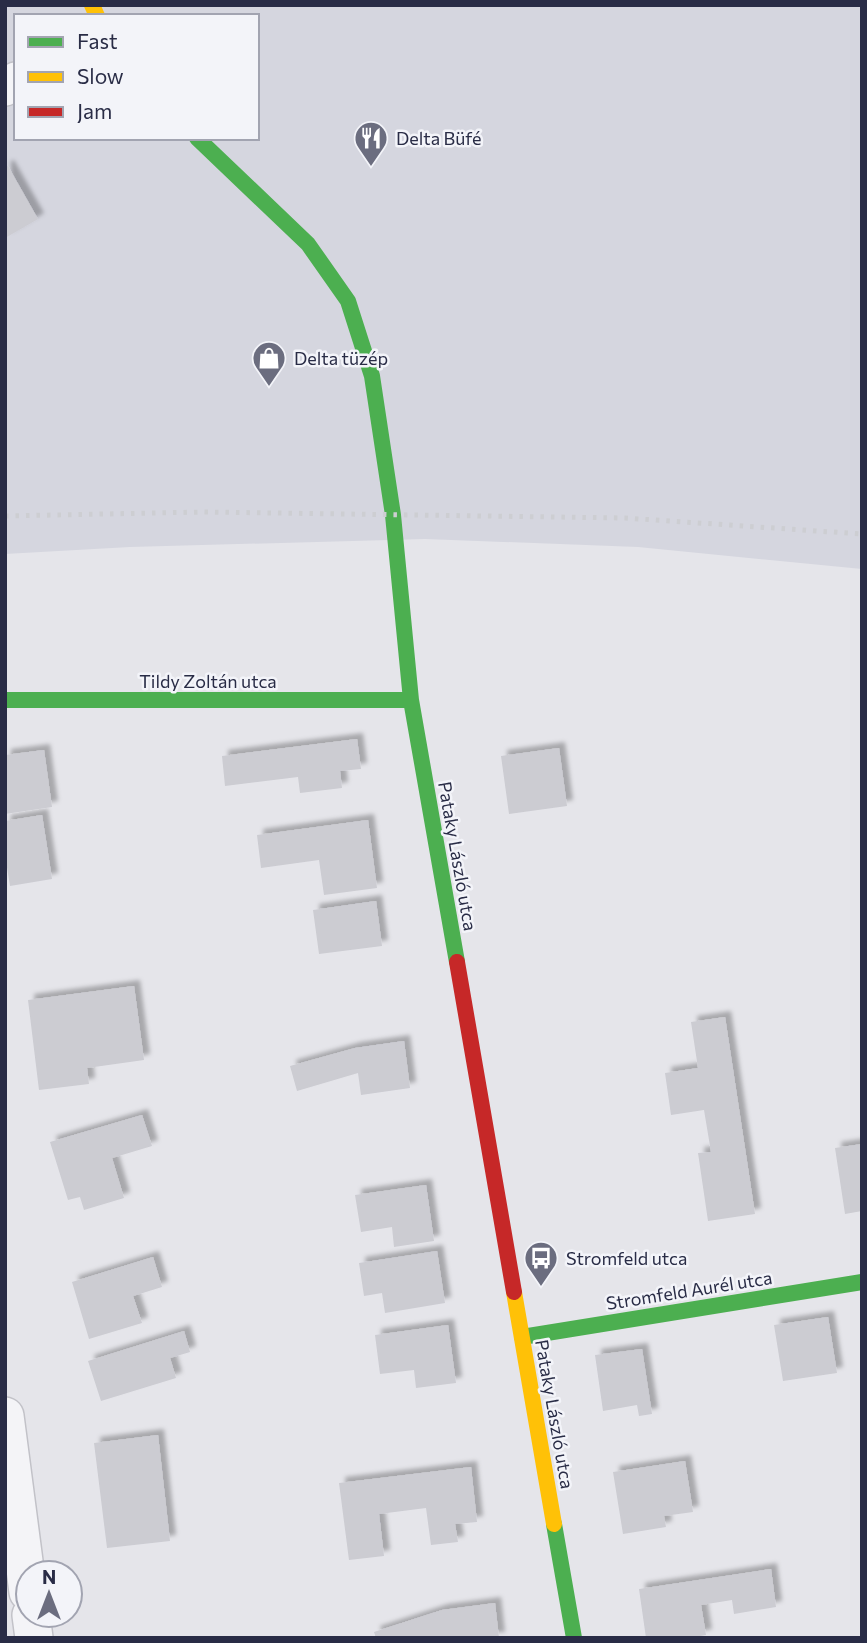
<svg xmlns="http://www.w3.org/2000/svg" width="867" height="1643" viewBox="0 0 867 1643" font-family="Commissioner,sans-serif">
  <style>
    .built { fill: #d5d6df; fill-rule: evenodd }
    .building { fill: #ccccd2; filter: url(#shadow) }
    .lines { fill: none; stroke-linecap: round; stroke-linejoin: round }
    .street-casing { stroke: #c2c2c8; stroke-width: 40 }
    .street { stroke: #f4f4f7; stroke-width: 37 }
    .fast { stroke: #4caf50; stroke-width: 16 }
    .slow { stroke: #ffc107; stroke-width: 16 }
    .jam { stroke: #c62828; stroke-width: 16 }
    .rail { stroke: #cdced2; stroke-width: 5; stroke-dasharray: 3.5 7; stroke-linecap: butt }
    .labels { text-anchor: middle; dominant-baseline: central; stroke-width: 5; stroke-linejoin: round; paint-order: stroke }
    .poi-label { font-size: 18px; fill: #292c46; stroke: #f3f4f9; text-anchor: start }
    .street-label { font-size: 18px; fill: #292c46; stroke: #f3f4f9 }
  </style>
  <defs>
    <filter id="shadow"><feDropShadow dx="6" dy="-6" stdDeviation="2" flood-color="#0004"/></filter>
  </defs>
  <rect width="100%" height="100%" fill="#e5e5ea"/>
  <path class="built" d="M5,5H862V569L638,547L425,539L130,547L5,554ZM16,16H257V138H16Z"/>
  <path class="building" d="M8,166L38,219L5,238V167Z
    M357,739L361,769L340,771L342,788L300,793L298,777L225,786L222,756Z
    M559,748L567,806L509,814L501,756Z
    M44,750L52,807L5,814V755Z
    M42,815L52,879L10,886L5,855V821Z
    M368,820L377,888L324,895L319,860L261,868L257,835Z
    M376,901L382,946L319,954L313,910Z
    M134,986L144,1060L87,1068L89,1084L39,1090L28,1000Z
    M725,1017L755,1214L708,1221L698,1153L711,1152L704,1110L671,1115L665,1073L698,1068L691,1022Z
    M404,1041L410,1088L361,1095L358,1073L297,1091L290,1066L355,1048Z
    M142,1115L152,1146L112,1158L124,1198L84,1210L80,1197L68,1200L50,1142Z
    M862,1144V1211L845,1214L835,1148Z
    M426,1185L434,1241L394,1247L392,1227L361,1232L355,1195Z
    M437,1251L445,1303L385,1313L382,1293L364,1296L359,1263Z
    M153,1257L162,1287L133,1296L142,1323L89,1339L72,1282Z
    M828,1317L837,1373L783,1381L774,1325Z
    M448,1325L456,1383L416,1388L414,1370L380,1374L375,1335Z
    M184,1331L190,1352L170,1358L176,1378L101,1401L88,1361Z
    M642,1349L652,1414L639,1416L637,1405L603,1411L595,1355Z
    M158,1435L170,1541L107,1548L94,1443Z
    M685,1461L693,1512L664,1516L666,1527L623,1534L613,1472Z
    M471,1467L477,1522L455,1524L458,1542L431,1545L426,1508L379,1514L384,1556L349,1560L339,1483Z
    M771,1569L776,1607L734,1614L732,1600L701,1605L706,1635L689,1638H646L639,1589Z
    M495,1603L499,1638H376L374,1632L442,1610Z"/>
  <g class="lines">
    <defs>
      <path id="street" d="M5,87L16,81
        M5,1416L28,1592
        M31,1615L34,1638"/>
    </defs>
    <use href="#street" class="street-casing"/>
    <use href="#street" class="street"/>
    <path class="fast" d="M197,138L308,244L348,301L372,376L393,515L411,700L457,962
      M5,700H411
      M522,1337L862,1282
      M554,1524L574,1638"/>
    <path class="slow" d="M92,5L97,16
      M514,1292L554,1524"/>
    <path class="jam" d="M457,962L514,1292"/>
    <path class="rail" d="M5,516L204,512L625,518L862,534"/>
  </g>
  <defs>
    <symbol id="restaurant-pin" viewBox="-11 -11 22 30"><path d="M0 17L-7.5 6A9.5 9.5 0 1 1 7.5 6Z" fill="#6b6d7f" stroke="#f3f4f9"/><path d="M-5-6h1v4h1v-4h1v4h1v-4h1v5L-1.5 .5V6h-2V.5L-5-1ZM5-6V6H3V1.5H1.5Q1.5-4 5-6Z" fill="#fff"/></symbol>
    <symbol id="shop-pin" viewBox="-11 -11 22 30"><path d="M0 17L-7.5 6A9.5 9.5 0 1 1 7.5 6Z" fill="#6b6d7f" stroke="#f3f4f9"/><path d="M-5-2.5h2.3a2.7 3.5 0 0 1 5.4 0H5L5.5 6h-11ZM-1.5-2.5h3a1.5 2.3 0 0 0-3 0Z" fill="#fff"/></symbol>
    <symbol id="bus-pin" viewBox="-11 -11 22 30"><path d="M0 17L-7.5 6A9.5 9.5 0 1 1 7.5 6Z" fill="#6b6d7f" stroke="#f3f4f9"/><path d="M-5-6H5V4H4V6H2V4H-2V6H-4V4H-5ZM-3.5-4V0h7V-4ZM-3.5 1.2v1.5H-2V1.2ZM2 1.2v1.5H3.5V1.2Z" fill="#fff"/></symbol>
  </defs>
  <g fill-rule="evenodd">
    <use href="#restaurant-pin" x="352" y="119" width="38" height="52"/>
    <use href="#shop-pin" x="250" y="339" width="38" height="52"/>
    <use href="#bus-pin" x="522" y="1239" width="38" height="52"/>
  </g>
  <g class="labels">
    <g class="poi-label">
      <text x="396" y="138">Delta Büfé</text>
      <text x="294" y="358">Delta tüzép</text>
      <text x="566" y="1258">Stromfeld utca</text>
    </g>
    <g class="street-label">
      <text x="208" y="681">Tildy Zoltán utca</text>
      <text transform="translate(458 856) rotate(80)">Pataky László utca</text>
      <text transform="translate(689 1290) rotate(-9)">Stromfeld Aurél utca</text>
      <text transform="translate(555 1414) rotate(80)">Pataky László utca</text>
    </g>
  </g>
  <rect width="867" height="1643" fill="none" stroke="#292c46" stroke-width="14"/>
  <rect x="14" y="14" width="245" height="126" fill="#f3f4f9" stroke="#a2a4b1" stroke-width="2"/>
  <rect x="28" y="37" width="35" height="10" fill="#4caf50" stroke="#a2a4b1" stroke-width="2"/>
  <text x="77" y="49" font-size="21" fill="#292c46">Fast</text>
  <rect x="28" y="72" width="35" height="10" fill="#ffc107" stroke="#a2a4b1" stroke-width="2"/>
  <text x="77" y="84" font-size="21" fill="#292c46">Slow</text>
  <rect x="28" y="107" width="35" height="10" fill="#c62828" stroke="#a2a4b1" stroke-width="2"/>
  <text x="77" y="119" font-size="21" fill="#292c46">Jam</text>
  <g transform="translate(49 1594)"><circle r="33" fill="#f3f4f9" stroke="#a2a4b1" stroke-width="2"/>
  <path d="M0-5L12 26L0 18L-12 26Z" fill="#6b6d7f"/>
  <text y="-10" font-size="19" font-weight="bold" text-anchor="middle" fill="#292c46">N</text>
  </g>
</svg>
